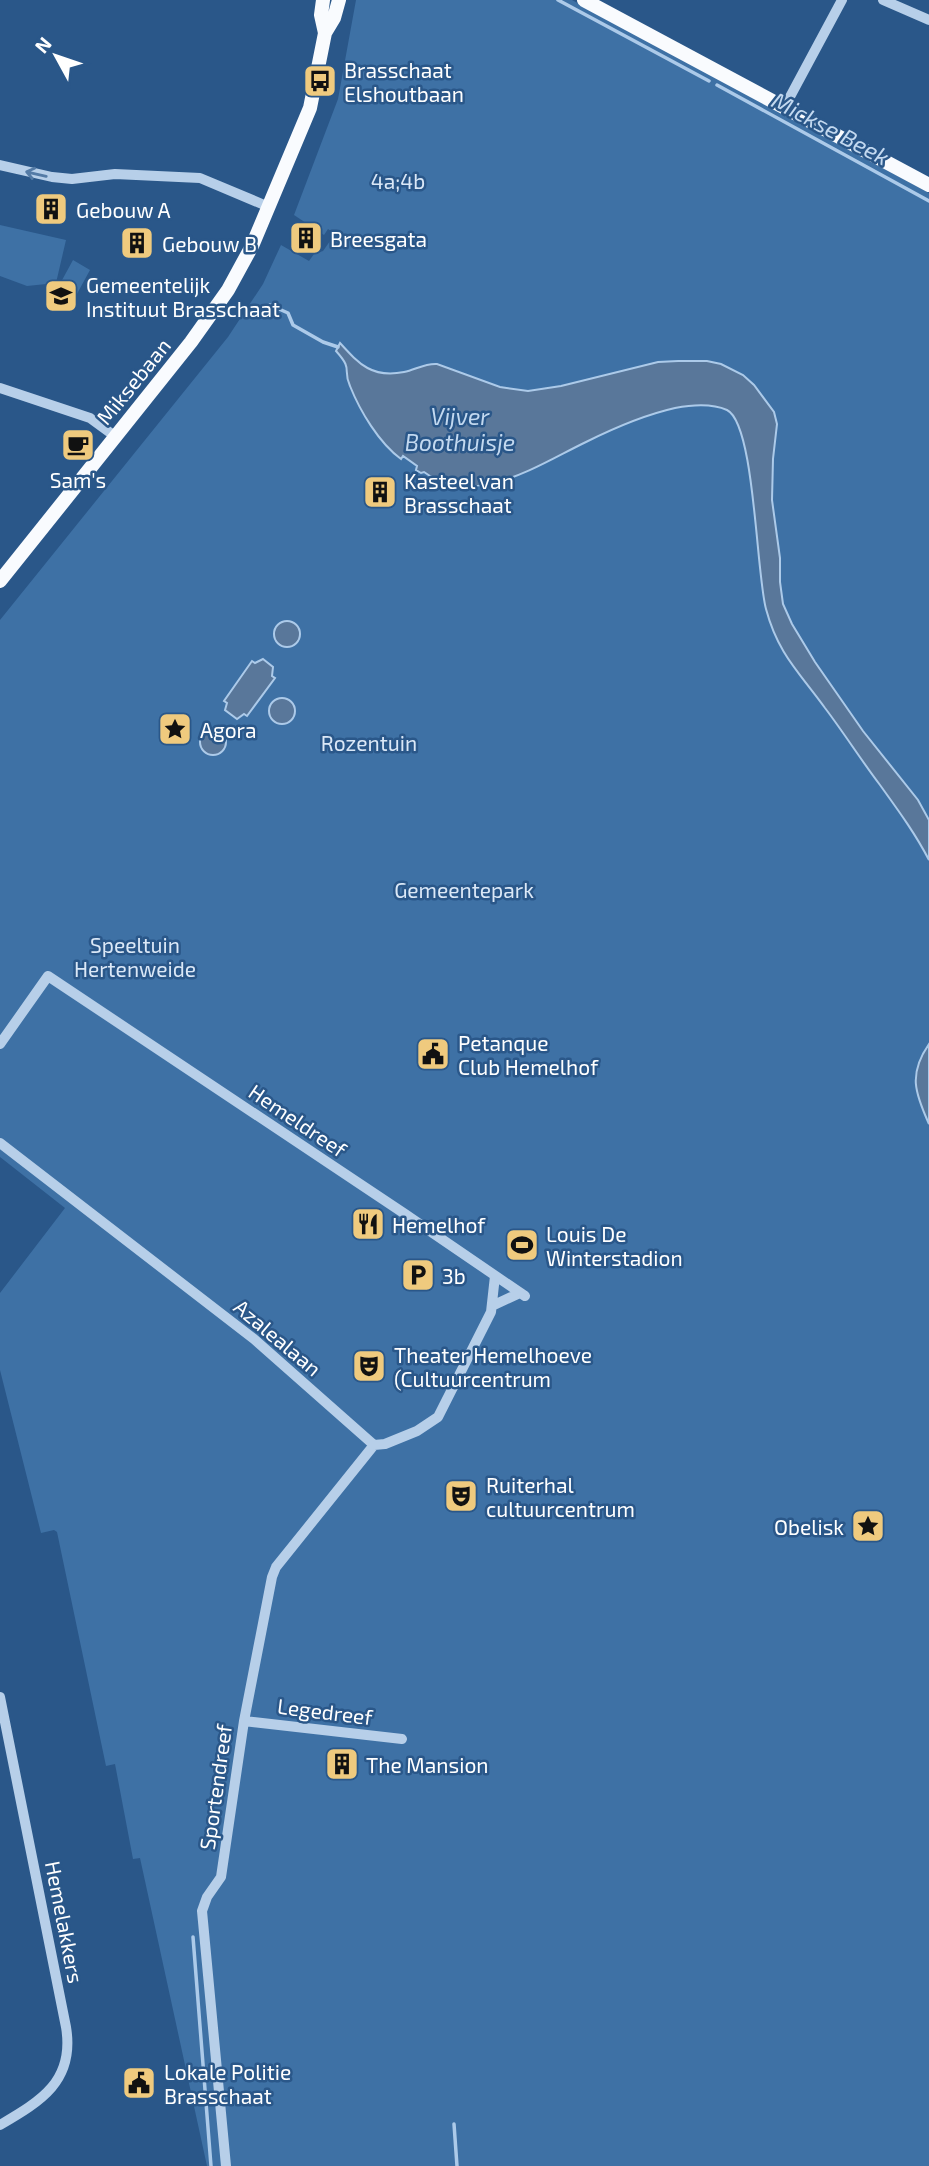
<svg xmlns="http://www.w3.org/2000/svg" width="929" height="2166" viewBox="0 0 929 2166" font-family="'Exo 2',sans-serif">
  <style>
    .green { fill: #3e71a5 }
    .water { fill: #59779a; stroke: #accae9; stroke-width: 2 }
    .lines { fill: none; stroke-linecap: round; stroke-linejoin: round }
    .stream { stroke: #accae9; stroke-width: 3.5 }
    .minor { stroke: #b7cfe9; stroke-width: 10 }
    .major { stroke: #f9fbfe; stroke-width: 14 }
    .oneway { stroke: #547ba6 }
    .labels { text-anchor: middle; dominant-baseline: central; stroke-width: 5; stroke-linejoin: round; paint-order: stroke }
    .poi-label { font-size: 21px; fill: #fff; stroke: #2a5789; text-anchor: start }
    .park-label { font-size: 21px; fill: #dbe8f7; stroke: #2a5789 }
    .street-label { font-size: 21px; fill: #fff; stroke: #2a5789 }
    .water-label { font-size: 23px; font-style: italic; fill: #c3d9f0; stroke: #2a5789 }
  </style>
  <rect width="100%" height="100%" fill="#2a5789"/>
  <path class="green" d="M356,0H572L929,193V2166H207L140,1858L133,1859L115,1764L106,1766L57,1532L54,1530L41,1533L0,1370V1293L65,1208L0,1157V620L228,337L263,284L281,245L309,261L314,254L323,251L335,234L328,229L324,235L294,215L338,99Z
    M0,225L66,240L56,283L27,286L0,276Z
    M73,260L90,270L72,303L55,293Z"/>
  <path class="water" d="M340,343C360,365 372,378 404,372C415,370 425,363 437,364L500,387L528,391L561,386L658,362L678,361H707L721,364L743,375L754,385L774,412L777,424L773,459L772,500L780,558V582L783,604L792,624L815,662L863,731L918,800L929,820V860C915,833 898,810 880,785C861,760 844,733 825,708C799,672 778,654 766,609C756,573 755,424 727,410C711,403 691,405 675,408C644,415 614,428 586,442C538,465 475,509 424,472L421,473L416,470L417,466L403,456L401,459C379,443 360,411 350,386C342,368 354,371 336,351Z
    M274 634a13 13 0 1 1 26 0a13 13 0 1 1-26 0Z
    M263,659L273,667L272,676L275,678L247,716L244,714L237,719L225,710L227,703L224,701L252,661L255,663Z
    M269 711a13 13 0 1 1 26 0a13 13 0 1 1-26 0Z
    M200 742a13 13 0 1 1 26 0a13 13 0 1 1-26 0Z
    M929,1044V1124C915,1093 908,1074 929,1044Z"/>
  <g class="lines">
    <path class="stream" d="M558,0L709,81
      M717,85L929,201
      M270,305L288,313L293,325L323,342L338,347
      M193,1937L211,2166
      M454,2124L457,2166"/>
    <path class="minor" d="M883,0L929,20
      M784,108L842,0
      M0,165L52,177L72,179L115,174L200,178L269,207
      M0,388L90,418L116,437
      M0,1044L48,976L405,1214L525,1296
      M0,1143L254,1339L374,1445L385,1444L417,1431L438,1417L491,1312L495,1276
      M494,1305L520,1293
      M0,1697L66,2027C75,2081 41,2101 0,2125
      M244,1721L402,1739
      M226,2166L202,1911L207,1897L221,1877L244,1721L272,1577L276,1567L374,1445"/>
    <path class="major" d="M584,0L929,185
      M325,33L334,18L339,0
      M0,581L191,342L228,290L252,246L310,108L325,33L321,15L323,0"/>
  </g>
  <defs><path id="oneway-shaft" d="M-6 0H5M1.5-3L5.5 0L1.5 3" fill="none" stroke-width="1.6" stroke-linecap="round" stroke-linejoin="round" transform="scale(1.75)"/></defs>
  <use class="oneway" href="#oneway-shaft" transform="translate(36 174) rotate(-167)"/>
  <defs>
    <symbol id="bus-square" viewBox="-11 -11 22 22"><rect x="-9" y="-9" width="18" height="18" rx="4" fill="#efca7e" stroke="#2a5789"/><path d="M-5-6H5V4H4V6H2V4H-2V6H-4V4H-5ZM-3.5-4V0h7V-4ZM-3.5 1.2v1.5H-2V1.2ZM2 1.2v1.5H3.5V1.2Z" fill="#111"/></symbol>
    <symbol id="building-square" viewBox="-11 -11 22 22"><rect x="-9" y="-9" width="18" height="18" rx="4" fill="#efca7e" stroke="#2a5789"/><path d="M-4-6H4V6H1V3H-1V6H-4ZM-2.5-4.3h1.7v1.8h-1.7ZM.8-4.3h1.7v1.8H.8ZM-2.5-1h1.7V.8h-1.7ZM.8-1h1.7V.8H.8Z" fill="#111"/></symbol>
    <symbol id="school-square" viewBox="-11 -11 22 22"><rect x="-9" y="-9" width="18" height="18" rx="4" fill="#efca7e" stroke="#2a5789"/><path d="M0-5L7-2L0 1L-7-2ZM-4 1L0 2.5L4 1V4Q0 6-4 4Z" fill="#111"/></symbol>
    <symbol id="cafe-square" viewBox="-11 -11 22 22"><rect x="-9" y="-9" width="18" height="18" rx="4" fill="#efca7e" stroke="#2a5789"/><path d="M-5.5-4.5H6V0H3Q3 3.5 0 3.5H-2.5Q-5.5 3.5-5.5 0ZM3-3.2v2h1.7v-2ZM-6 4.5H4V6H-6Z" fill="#111"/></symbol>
    <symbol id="sight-square" viewBox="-11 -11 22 22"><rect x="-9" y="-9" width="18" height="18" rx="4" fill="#efca7e" stroke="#2a5789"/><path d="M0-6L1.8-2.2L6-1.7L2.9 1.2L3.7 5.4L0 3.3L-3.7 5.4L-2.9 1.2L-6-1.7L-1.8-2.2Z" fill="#111"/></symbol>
    <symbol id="civic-square" viewBox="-11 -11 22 22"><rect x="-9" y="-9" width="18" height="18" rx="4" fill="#efca7e" stroke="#2a5789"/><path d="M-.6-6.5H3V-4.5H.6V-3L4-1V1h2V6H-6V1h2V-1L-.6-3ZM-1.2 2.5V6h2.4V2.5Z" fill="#111"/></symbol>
    <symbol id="restaurant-square" viewBox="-11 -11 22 22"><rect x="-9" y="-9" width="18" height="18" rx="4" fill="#efca7e" stroke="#2a5789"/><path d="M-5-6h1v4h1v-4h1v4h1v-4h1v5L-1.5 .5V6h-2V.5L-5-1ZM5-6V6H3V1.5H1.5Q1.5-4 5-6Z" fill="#111"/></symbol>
    <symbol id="stadium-square" viewBox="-11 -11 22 22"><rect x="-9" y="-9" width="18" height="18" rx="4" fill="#efca7e" stroke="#2a5789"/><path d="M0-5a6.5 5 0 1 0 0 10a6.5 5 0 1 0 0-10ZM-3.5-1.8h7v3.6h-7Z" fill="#111"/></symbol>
    <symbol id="parking-square" viewBox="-11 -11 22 22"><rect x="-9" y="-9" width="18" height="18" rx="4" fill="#efca7e" stroke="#2a5789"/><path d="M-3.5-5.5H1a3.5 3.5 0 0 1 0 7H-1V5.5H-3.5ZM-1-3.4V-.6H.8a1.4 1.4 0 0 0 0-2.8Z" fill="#111"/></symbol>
    <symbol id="theatre-square" viewBox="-11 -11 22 22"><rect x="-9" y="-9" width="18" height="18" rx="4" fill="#efca7e" stroke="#2a5789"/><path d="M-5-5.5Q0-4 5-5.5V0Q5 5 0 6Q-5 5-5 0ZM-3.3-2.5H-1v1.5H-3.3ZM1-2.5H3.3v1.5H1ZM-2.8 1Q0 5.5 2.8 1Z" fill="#111"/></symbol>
  </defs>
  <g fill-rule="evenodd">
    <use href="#bus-square" x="301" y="62" width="38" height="38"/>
    <use href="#building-square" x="32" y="190" width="38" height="38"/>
    <use href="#building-square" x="287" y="219" width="38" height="38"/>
    <use href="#building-square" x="118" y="224" width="38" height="38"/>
    <use href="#school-square" x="42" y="277" width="38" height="38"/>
    <use href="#cafe-square" x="59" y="426" width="38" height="38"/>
    <use href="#building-square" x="361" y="473" width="38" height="38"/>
    <use href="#sight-square" x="156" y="710" width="38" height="38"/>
    <use href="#civic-square" x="414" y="1035" width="38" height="38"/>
    <use href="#restaurant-square" x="349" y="1205" width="38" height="38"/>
    <use href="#stadium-square" x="503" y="1226" width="38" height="38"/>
    <use href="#parking-square" x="399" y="1256" width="38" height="38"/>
    <use href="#theatre-square" x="350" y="1347" width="38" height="38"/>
    <use href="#theatre-square" x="442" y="1477" width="38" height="38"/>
    <use href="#sight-square" x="849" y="1507" width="38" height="38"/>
    <use href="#building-square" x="323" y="1745" width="38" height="38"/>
    <use href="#civic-square" x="120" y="2064" width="38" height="38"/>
  </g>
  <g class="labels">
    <g class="poi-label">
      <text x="344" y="69">Brasschaat<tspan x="344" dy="24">Elshoutbaan</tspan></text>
      <text x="76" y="209">Gebouw A</text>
      <text x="330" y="238">Breesgata</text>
      <text x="162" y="243">Gebouw B</text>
      <text x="86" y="284">Gemeentelijk<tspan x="86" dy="24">Instituut Brasschaat</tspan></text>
      <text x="78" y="479" text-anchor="middle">Sam's</text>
      <text x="404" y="480">Kasteel van<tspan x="404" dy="24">Brasschaat</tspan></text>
      <text x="200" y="729">Agora</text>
      <text x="458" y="1042">Petanque<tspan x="458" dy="24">Club Hemelhof</tspan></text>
      <text x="392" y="1224">Hemelhof</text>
      <text x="546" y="1233">Louis De<tspan x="546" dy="24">Winterstadion</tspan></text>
      <text x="442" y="1275">3b</text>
      <text x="394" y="1354">Theater Hemelhoeve<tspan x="394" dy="24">(Cultuurcentrum</tspan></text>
      <text x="486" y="1484">Ruiterhal<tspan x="486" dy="24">cultuurcentrum</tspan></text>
      <text x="844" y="1526" text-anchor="end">Obelisk</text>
      <text x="366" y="1764">The Mansion</text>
      <text x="164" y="2071">Lokale Politie<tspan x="164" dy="24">Brasschaat</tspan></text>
    </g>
    <g class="park-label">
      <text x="398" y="180">4a;4b</text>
      <text x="369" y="742">Rozentuin</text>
      <text x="464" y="889">Gemeentepark</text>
      <text x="135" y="944">Speeltuin<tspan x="135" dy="24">Hertenweide</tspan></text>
    </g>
    <g class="street-label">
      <text transform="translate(133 381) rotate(-51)">Miksebaan</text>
      <text transform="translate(298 1120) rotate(34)">Hemeldreef</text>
      <text transform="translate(278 1337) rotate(40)">Azalealaan</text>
      <text transform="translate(325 1711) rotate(7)">Legedreef</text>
      <text transform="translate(215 1787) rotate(-82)">Sportendreef</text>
      <text transform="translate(65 1922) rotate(79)">Hemelakkers</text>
    </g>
    <g class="water-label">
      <text transform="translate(831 128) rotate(28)">Mickse Beek</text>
      <text x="460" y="416">Vijver<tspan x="460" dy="26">Boothuisje</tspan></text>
    </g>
  </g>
  <g transform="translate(56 56) rotate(310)" stroke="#2a5789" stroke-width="5" paint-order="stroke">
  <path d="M0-5L12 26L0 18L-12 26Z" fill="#ffffff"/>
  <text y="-10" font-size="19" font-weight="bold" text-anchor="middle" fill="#ffffff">N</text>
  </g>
</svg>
